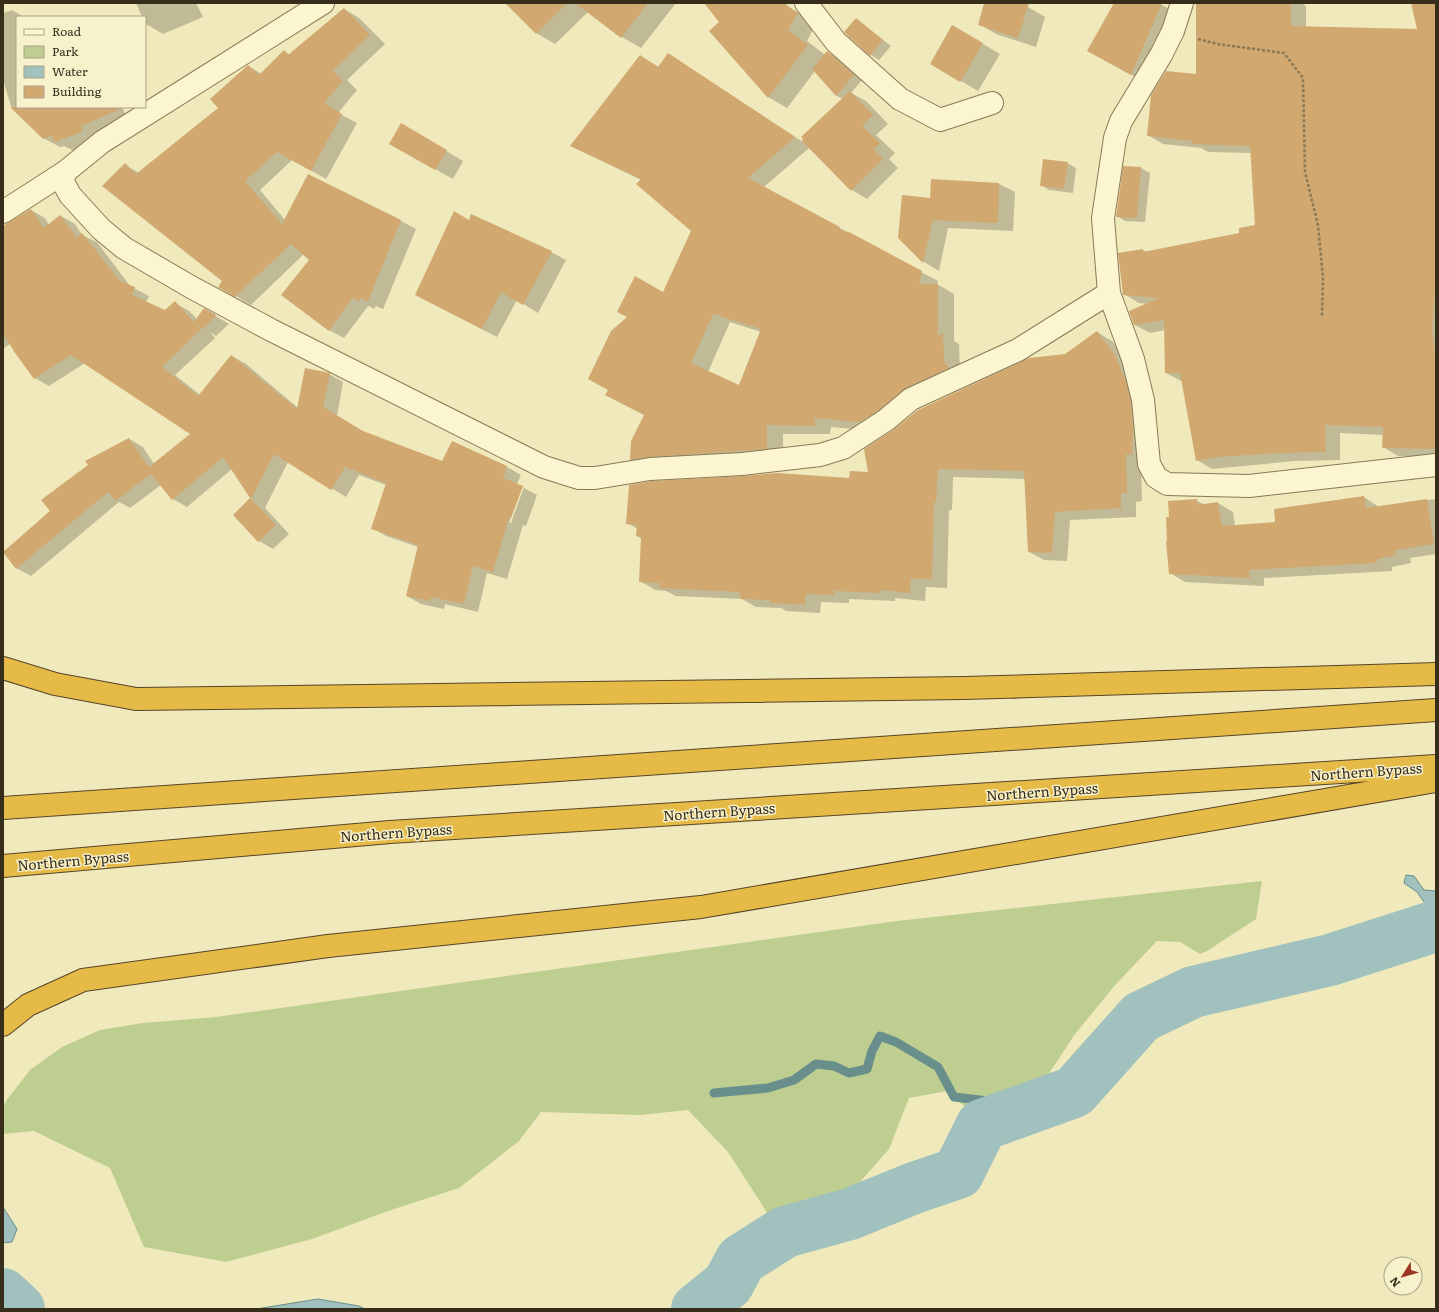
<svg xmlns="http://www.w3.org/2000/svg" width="1439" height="1312" viewBox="0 0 1439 1312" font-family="Literata,serif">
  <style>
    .green { fill: #bdce90 }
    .water { fill: #a0c1bd; stroke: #688f8b }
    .shadow { fill: #0003; fill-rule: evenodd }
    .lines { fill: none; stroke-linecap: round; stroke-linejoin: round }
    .stream { stroke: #688f8b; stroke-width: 9 }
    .river { stroke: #a0c1bd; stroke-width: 52 }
    .building { fill: #d1a870; fill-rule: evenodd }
    .minor-casing { stroke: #897955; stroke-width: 24 }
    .motorway-casing { stroke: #56452a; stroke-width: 24 }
    .path { stroke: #897955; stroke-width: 2.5; stroke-dasharray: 3 2; stroke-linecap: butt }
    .minor { stroke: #fbf5d0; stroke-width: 22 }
    .motorway { stroke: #e6ba46; stroke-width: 22 }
    .labels { text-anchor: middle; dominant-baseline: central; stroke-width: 3; stroke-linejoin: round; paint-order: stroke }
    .street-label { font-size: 14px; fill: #372d1b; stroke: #f7f2cc }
  </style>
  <rect width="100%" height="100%" fill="#f0e9bc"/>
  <path class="green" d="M1262,881L1256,919L1207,951L1200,954L1180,942L1157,941L1116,984L1075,1034L1040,1087L979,1119L947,1091L909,1098L889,1149L860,1182L828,1227L768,1214L728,1152L688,1110L640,1115L541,1112L519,1141L459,1188L388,1211L312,1239L226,1262L144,1247L110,1168L34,1131L3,1134V1107L6,1101L30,1070L62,1047L100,1030L143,1023L216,1017L897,921Z"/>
  <path class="water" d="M1406,875L1414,876L1424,890L1436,891V933L1426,930L1431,912L1417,892L1404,883Z
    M1378,922L1415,933C1395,948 1388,949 1364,949C1348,964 1324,983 1301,982C1289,982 1276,978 1264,975L1270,967L1288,954H1310L1364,949L1370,932Z
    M1153,1004H1169C1156,1026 1148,1027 1125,1036C1130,1016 1133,1010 1153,1004Z
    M1114,1048L1109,1076L1096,1096L1069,1104L1045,1102L1058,1085Z
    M3,1207L17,1229L12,1242L3,1243Z
    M318,1299L359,1306L365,1309H256Z"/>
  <path class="shadow" d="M136,3H196L203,17L163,34L146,24L145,17H142Z
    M506,3H676L641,48L622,37L588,12L555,44L536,33Z
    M705,3H785L789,7L816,24L807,41L825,55L827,52L836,57L862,80L851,93L866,101L888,124L876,135L895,153L889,159L898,168L867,199L852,190L809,148L764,187L921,272L938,281L937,284L954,294V341L959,344L960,371L876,431L831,427L830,434H783V457L648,468L631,459L645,415L606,395L664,294L692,230L641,180L571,146L640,56L659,67L668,54L803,142L843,99L837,96L815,71L787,108L768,97L720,23ZM730,322L761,332L740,387L708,372Z
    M985,3H1016L1028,7L1045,17L1036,47L996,34L979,24Z
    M1116,3H1158L1177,13L1147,83L1104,60Z
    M1196,3H1301L1306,6V27L1418,30L1413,3H1436V461L1424,456H1398L1383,447L1384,435L1340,433V460L1294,461L1212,469L1197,460L1183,382L1166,373L1165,330L1150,333L1135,325L1148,304L1139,303L1124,294L1119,254L1143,250L1147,252L1240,234L1256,226L1252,153L1208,152L1201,148L1163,144L1148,135L1197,75Z
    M344,9L359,18L385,44L347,80L357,90L338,113L357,123L326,179L292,160L260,190L285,220L401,221L416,229L383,309L376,306L374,309L368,306L344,338L329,330L310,260L304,254L251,305L234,295L125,165L139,173L220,108L248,66L262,74L284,51L290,55Z
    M12,10L24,17H17V107H122L129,122L99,142L72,150L64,146L60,147L43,138L11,106L3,80V13Z
    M856,19L891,46L879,60L871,55Z
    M953,26L1000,54L978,91L931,63Z
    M401,124L463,161L453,179L390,144Z
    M1067,163L1076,168L1073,193L1049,190L1041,185Z
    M1124,167L1141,168L1150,173L1145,222L1125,221L1117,216Z
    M932,180L999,184L1015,192L1013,231L948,228L939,271L924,262L899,238L931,199Z
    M31,210L45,218L49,225L61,216L75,224L82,235L97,242L130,286L149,296L146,302L165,311L175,303L189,311L197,319L204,309L229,324L216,336L210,332L215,338L175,375L200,395L232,356L246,364L298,408L329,374L343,382L337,416L364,433L442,463L507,467L521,475L517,484L537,495L526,526L523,525L507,579L487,573L478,612L445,604L444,609L421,604L407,596L418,547L386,536L372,528L386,485L359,475L346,497L288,462L265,508L289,534L273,549L259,541L234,515L252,499L232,469L187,507L173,499L161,485L130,508L119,502L31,576L16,568L4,553L129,439L143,447L154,464L192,434L85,363L49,386L35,378L10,344L3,349V228ZM522,487H524L511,523H509Z
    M469,221L551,252L566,260L538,313L517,300L497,337L431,303Z
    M1097,332L1112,341L1130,365L1141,462L1142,501L1136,502V517L1070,520L1067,561L1044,560L1029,552L1026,479L953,477L952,510H949L947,588L926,587L925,601L895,598V601L849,599V603L821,602L820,613L786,611L781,608L756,607L742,599L676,596L666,591L655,590L640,581L642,539L637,536V529L628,523L850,480L869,473L1065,355Z
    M1364,497L1379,507L1436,499V554L1410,558L1411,563L1392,567V571L1264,578V586L1185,582L1170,573L1168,542L1170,518L1196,500L1205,505L1218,503L1233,512L1235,526L1276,523Z"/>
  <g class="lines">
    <path class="stream" d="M714,1093L768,1088L794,1080L816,1064L834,1066L849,1073L867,1069L872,1051L880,1036L896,1042L938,1067L954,1097L988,1101L1008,1115"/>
    <path class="river" d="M3,1294L19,1309
      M697,1309L728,1284L741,1260L785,1232L850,1214L914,1188L958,1173L982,1125L1074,1092L1141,1017L1193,992L1330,960L1436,926"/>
  </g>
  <path class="building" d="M505,3H567L536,34Z
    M575,3H648L621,38Z
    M704,3H783L798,13L788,30L808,45L768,98L709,31L719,22Z
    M984,3H1029L1018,38L978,25Z
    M1114,3H1162L1131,75L1087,51Z
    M1196,3H1291V26L1417,29L1411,3H1436V278L1432,329L1436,362V449L1382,448L1383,427L1325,425L1326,452L1279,453L1218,457L1196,461L1180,373H1165L1164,320L1134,325L1129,311L1159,298L1123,295L1118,253L1143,249V252L1239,233V228L1255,225L1250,146L1192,144V141L1147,136L1151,95L1166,71L1196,74Z
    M344,8L370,35L333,71L343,81L324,103L342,114L311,171L277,152L245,181L282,224L308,174L401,220L368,301L360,298L359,301L352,298L329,331L281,295L309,260L291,244L235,297L218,287L222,281L102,186L125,163L136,174L218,108L210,99L248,65L259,75L284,50L288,55Z
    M856,18L883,40L870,56L844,32Z
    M952,25L983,43L960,82L930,64Z
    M827,51L854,75L836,96L812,69Z
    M668,53L795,137L748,178L840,227L839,229L851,233L922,271L919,284H938V336L943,333L944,361L949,368L906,388L879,410L859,422L815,418V426L767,425V449L649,457L630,460L631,441L644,415L605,395L608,390L588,379L611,331L627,317L617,312L635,276L663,292L691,231L636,184L641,179L570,146L640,55L658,67ZM713,314L761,329L739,385L691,363Z
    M850,91L873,115L862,126L880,143L874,149L883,159L851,191L802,141L803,139L801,137Z
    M10,107H125L81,126L82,132L54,142L52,135L43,139Z
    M401,123L447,150L435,170L389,144Z
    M1043,159L1068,162L1064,189L1040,186Z
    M1123,166L1141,167L1137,218L1116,217Z
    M931,179L999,183L998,223L933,220L923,263L898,238L902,195L930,198Z
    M31,209L44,228L60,215L77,238L82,233L120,281L135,287L132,295L165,310L175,301L194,322L204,308L216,315L202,329L195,323L201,329L162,367L198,396L231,355L297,409L305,368L330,373L323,407L363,431L442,461L452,441L507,466L503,478L523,486L511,518L509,517L493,572L473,566L464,604L431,597L430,601L406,596L418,545L371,529L386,483L345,467L331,490L274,454L251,499L276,525L258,542L233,515L250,498L223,457L172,500L151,474L115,501L108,492L16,569L3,552L50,511L41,500L88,465L85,461L129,438L149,467L190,434L71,355L34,379L15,353L3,333V226Z
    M454,211L469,220L471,214L552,251L523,305L501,292L482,329L415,295Z
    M1097,331L1115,355L1126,382L1131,402L1133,429L1132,455L1126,454L1127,493H1121V508L1055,512L1052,553L1028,552L1024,471L938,469L936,502H934L932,579H911L910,593L880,590V593L834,591V595L806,594L805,605L770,603V600L740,599V592L659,588L660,583L639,582L641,537L636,536L637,525L626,524L629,485L651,481L743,476L777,473L849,478L850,471L868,472L864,449L893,430L918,410L1029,358L1065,354Z
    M1364,496L1366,508L1427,499L1434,544L1395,550L1396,555L1377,559V563L1249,570L1250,578L1169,574L1166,541H1167L1166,517H1169L1168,501L1197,499V505L1218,502L1222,526L1275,522L1274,509Z"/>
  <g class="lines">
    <defs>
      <path id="minor" d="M323,3L102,142L65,172L63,182L70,195L101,229L124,248L191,287L271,330L544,467L579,478H595L650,469L742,464L820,455L843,448L886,420L911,399L1018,350L1109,293
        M806,3L836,42L900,99L940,120L992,103
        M1182,3L1173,31L1161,55L1121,121L1115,138L1103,218L1109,293L1133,359L1143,400L1149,464L1156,477L1167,484L1249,486L1436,465
        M3,212L65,172"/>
      <path id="motorway" d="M3,668L55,684L136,699L964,688L1436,674
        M3,808L1436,710
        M3,866L390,832L1436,766
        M3,1025L28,1005L83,980L328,946L701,907L1436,781"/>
    </defs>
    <use href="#minor" class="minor-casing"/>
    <use href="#motorway" class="motorway-casing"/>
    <path class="path" d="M1198,39L1217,44L1284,53L1303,78L1305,172L1318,225L1323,278L1322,316"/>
    <use href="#minor" class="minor"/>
    <use href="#motorway" class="motorway"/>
  </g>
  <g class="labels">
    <g class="street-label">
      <text transform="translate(1366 771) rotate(-4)">Northern Bypass</text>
      <text transform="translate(1042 791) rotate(-4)">Northern Bypass</text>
      <text transform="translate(719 811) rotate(-4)">Northern Bypass</text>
      <text transform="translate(396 832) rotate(-4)">Northern Bypass</text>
      <text transform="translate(73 860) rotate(-5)">Northern Bypass</text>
    </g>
  </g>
  <rect width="1439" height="1312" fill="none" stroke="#372d1b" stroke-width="8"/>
  <rect x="16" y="16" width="130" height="92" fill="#f7f2cc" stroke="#aaa385"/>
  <rect x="24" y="29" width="20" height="6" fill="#fbf5d0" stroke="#aaa385"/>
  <text x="52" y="36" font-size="12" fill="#372d1b">Road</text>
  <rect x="24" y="46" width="20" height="12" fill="#bdce90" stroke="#aaa385"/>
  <text x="52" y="56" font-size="12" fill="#372d1b">Park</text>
  <rect x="24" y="66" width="20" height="12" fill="#a0c1bd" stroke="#aaa385"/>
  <text x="52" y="76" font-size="12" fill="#372d1b">Water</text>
  <rect x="24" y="86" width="20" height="12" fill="#d1a870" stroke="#aaa385"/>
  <text x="52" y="96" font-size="12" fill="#372d1b">Building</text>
  <g transform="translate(1403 1276) rotate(233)"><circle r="19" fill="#f7f2cc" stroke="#aaa385"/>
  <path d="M0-3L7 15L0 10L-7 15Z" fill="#9b3421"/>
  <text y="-6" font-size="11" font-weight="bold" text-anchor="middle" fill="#372d1b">N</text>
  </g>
</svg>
